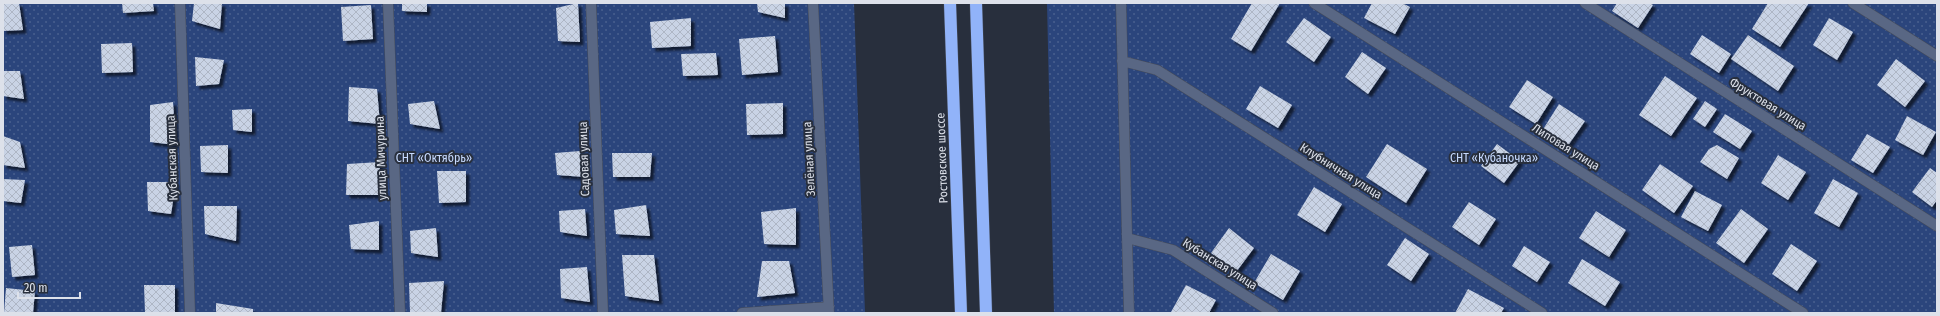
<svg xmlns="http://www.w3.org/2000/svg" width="1940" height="316" viewBox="0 0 1940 316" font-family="'Fira Sans Condensed',sans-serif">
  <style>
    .grass { fill: url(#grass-dots) }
    .building { fill: url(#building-cross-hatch); filter: url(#shadow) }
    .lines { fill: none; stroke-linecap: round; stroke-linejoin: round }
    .minor-casing { stroke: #454b59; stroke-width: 11 }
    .highway-casing { stroke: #454b59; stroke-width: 13 }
    .minor { stroke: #596784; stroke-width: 10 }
    .highway { stroke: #91b3f9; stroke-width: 12 }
    .labels { text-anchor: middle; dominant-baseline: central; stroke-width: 4; stroke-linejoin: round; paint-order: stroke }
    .street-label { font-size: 12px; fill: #dde1ea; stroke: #282f3d }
    .park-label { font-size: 12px; fill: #c7daff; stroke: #282f3d }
  </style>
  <defs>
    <pattern id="grass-dots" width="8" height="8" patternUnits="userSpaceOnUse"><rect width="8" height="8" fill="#2b457c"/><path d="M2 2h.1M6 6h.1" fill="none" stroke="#49608f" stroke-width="1.8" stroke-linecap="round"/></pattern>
    <pattern id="building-cross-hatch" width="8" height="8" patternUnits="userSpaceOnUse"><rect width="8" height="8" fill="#c9d3e5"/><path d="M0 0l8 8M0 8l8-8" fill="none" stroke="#aeb6c5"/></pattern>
    <filter id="shadow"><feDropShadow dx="3.5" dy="3.5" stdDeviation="1" flood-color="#0009"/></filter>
  </defs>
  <rect width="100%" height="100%" fill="#282f3d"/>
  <path class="grass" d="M3,3H854L865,313H3Z
    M1047,3H1937V313H1054Z"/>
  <path class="building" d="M3,3H19L23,30L3,31Z
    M122,3H153L154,11L123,13Z
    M194,3H222L220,29L192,21Z
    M402,3H427V12L402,11Z
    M578,3L580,42L558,41L556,8Z
    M757,3H785V18L758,12Z
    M1252,3H1280L1251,51L1231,39Z
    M1372,3H1402L1410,7L1395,34L1364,18Z
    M1617,3H1650L1653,5L1638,28L1612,11Z
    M1768,3H1809L1780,47L1752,29Z
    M371,5L373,39L343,41L341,7Z
    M691,18V46L652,48L650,22Z
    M1304,18L1331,37L1314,62L1286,42Z
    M1829,18L1853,32L1837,60L1813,45Z
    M1702,35L1731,54L1719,73L1690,54Z
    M1748,35L1794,66L1778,91L1731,59Z
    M775,36L778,72L742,75L739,39Z
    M132,43L133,72L102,73L101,44Z
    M1362,52L1386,68L1368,94L1345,77Z
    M716,53L718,75L683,76L681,54Z
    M195,57L224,60L219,84L196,86Z
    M1896,59L1925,81L1905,107L1877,85Z
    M3,71H20L24,99L3,96Z
    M1665,76L1697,98L1671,136L1639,115Z
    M1527,80L1553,97L1536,124L1509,107Z
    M1260,86L1292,105L1278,128L1246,109Z
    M349,87L377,89L380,124L348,121Z
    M434,101L440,129L410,124L408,104Z
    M1705,101L1717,109L1705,127L1693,119Z
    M173,102L176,145L150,142V105Z
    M783,103V134L747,135L746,104Z
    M1559,104L1585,121L1567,147L1542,131Z
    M252,109V132L233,130L232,110Z
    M1725,114L1752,131L1740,149L1713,132Z
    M1907,116L1936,132L1923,155L1895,140Z
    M1867,134L1890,147L1873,173L1851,160Z
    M3,136L20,142L25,168L3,165Z
    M1387,144L1427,169L1406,203L1366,177Z
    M1497,144L1520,161L1504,183L1481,166Z
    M228,145V173L201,172L200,146Z
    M1717,145L1739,158L1727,179L1700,162L1709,149Z
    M580,151L585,177L557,175L555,153Z
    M612,153H652L650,177H613Z
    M1778,155L1806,172L1788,200L1761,183Z
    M380,162L379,195H346L347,164Z
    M1660,164L1693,186L1674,213L1642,190Z
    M1930,168L1937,173V200L1932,207L1912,192Z
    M437,171H466V202L439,203Z
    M3,179L25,180L21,203L3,201Z
    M1833,179L1858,193L1839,227L1814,213Z
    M147,182H176L171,214L148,211Z
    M1314,187L1342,204L1325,232L1297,215Z
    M1695,191L1722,205L1708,231L1681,217Z
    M1469,202L1496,219L1479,245L1452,227Z
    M646,205L650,236L616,234L614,210Z
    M204,206H237L236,241L205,234Z
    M796,208V245L764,244L761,212Z
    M585,209L587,236L560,232L559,211Z
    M1741,209L1768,229L1744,263L1716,243Z
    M1596,211L1626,230L1609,257L1579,238Z
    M379,221V250L351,249L349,225Z
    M436,228L438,257L411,253L410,231Z
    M1229,228L1254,248L1236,272L1211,253Z
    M1405,238L1429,254L1411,281L1387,265Z
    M1791,244L1817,261L1797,291L1772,274Z
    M32,245L35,275L12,277L9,247Z
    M1524,246L1550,262L1537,282L1512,266Z
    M1271,254L1300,271L1283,300L1254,283Z
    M622,255H654L659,301L625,296Z
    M1582,259L1620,282L1605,306L1568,283Z
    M762,261H789L795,293L757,297Z
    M587,267L590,302L561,298L560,269Z
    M444,281L441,313L410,312L409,283Z
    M144,285H175V313H145Z
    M1186,285L1216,300L1209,313L1171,312Z
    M6,288L35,291L33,313H4Z
    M1468,289L1504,308L1501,313H1455Z
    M216,303L253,309V313H216Z"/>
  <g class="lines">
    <defs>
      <path id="minor" d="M180,3L190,313
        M388,3L400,313
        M591,3L603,313
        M813,3L829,313
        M1121,3L1129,313
        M1314,3L1803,313
        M1585,3L1937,226
        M1853,3L1937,56
        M1122,61L1157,70L1542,313
        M1127,238L1173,250L1273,313
        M742,313L829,307"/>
      <path id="highway" d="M950,3L961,313
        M976,3L986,313"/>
    </defs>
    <use href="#minor" class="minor-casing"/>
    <use href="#highway" class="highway-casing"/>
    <use href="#minor" class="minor"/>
    <use href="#highway" class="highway"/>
  </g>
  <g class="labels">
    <g class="street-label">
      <text transform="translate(1768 104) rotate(32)">Фруктовая улица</text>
      <text transform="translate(1566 147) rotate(32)">Липовая улица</text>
      <text transform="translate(172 158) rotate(-92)">Кубанская улица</text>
      <text transform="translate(381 158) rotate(-92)">улица Мичурина</text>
      <text transform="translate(942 158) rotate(-92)">Ростовское шоссе</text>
      <text transform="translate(584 159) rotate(-92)">Садовая улица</text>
      <text transform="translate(809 159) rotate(-93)">Зелёная улица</text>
      <text transform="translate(1341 171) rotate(32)">Клубничная улица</text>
      <text transform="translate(1220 264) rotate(32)">Кубанская улица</text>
    </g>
    <g class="park-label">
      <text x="434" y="158">СНТ «Октябрь»</text>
      <text x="1494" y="158">СНТ «Кубаночка»</text>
    </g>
  </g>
  <rect width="1940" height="316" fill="none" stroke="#dde1ea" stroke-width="8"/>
  <path d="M18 292v6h62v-6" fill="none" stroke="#dde1ea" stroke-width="2"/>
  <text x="24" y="292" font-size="12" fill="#dde1ea" stroke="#282f3d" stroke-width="3" paint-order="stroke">20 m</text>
</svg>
